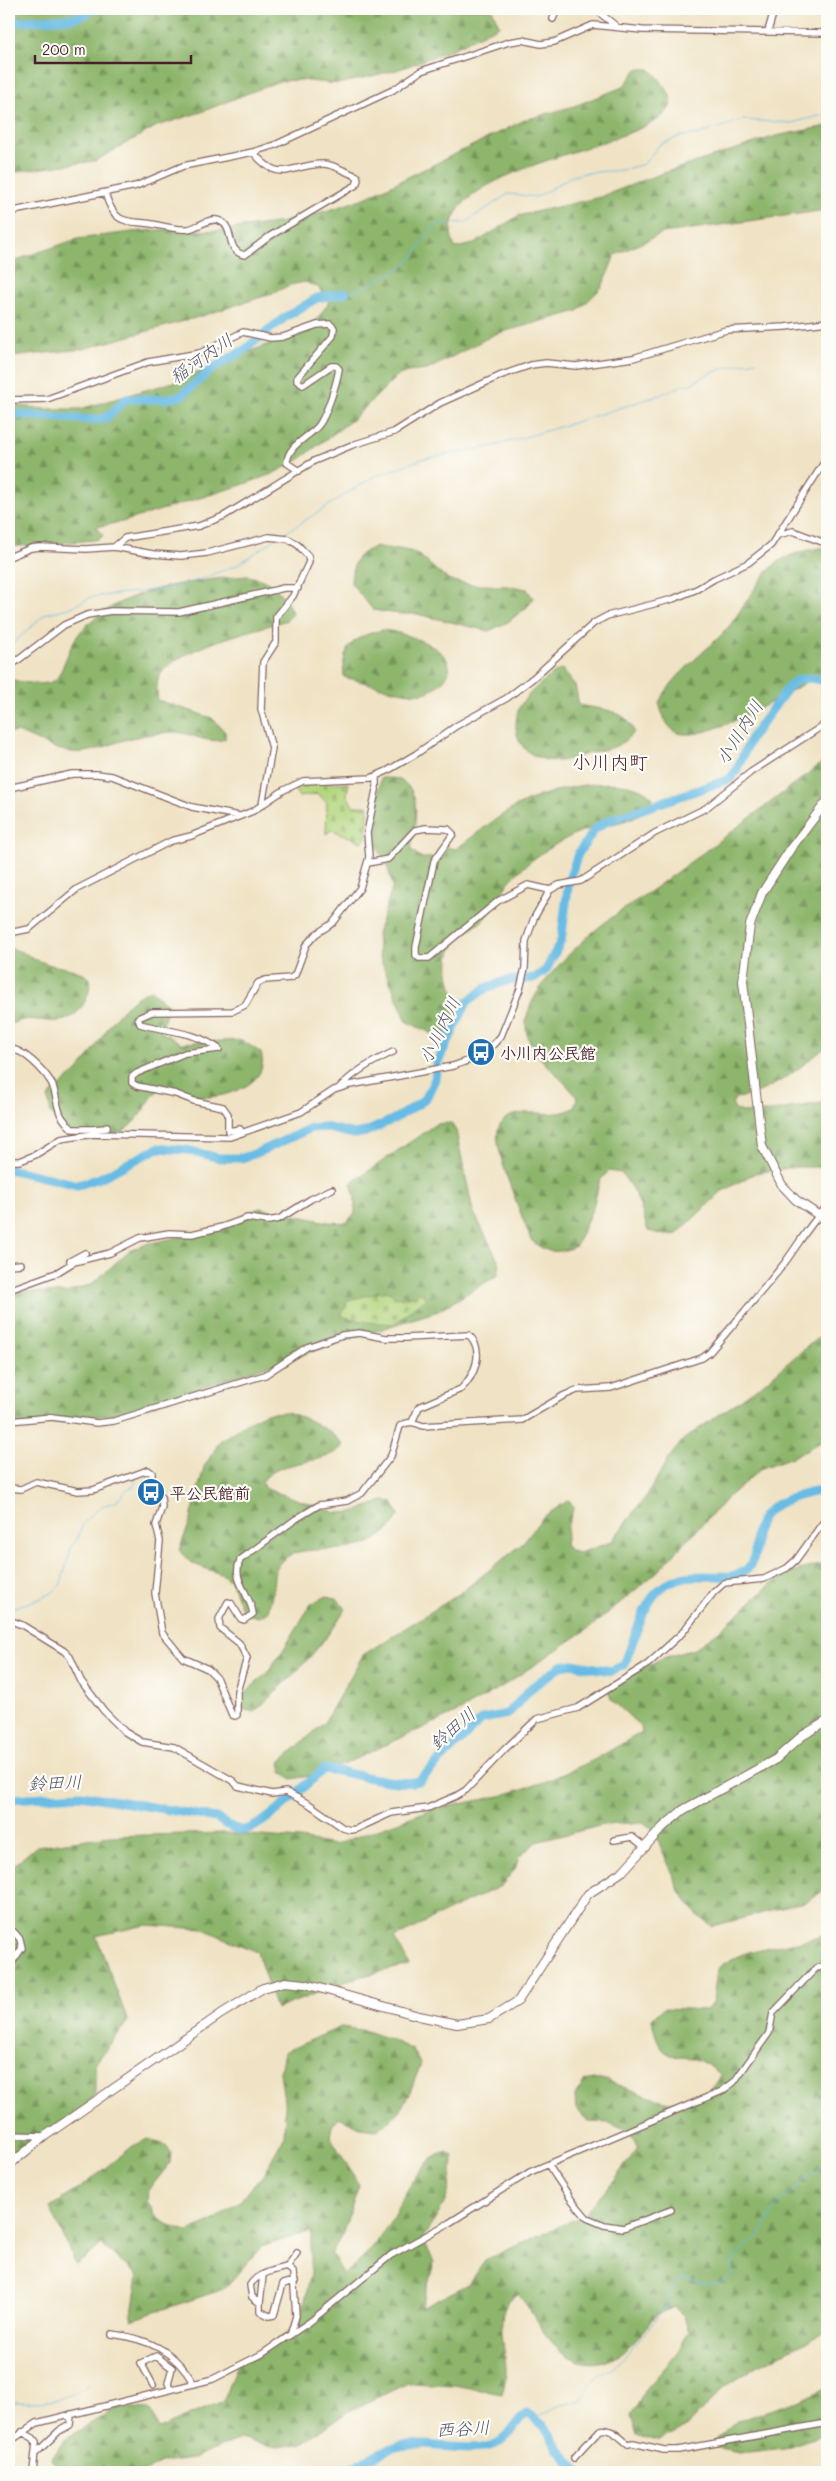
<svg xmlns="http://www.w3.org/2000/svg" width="836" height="2481" viewBox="0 0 836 2481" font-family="Mali,'Klee One',sans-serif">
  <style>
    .forest { fill: url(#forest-firs); stroke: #6c6a4c }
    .cemetery { fill: url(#cemetery-stones); stroke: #7e7a54 }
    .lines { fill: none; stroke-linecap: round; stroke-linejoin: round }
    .stream { stroke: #68bbe4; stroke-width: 1 }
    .river { stroke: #68bbe4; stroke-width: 9 }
    .minor-casing { stroke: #846461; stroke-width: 8 }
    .tertiary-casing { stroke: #846461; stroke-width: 10 }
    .minor { stroke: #fff; stroke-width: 5.5 }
    .tertiary { stroke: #fff; stroke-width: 8 }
    .labels { text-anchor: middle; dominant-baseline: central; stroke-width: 4.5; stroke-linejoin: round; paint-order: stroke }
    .poi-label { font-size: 16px; font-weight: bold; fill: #4a1f2b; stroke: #fdfcf7; text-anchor: start }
    .water-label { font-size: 18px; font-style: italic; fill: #54566c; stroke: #fdfcf7 }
    .quarter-label { font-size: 19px; fill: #4a1f2b; stroke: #fdfcf7 }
  </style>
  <defs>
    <pattern id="forest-firs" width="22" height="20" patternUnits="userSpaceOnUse" patternTransform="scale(1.25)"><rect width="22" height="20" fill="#8db66c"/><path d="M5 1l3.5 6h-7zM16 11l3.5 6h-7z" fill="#759359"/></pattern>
    <pattern id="cemetery-stones" width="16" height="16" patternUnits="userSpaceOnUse" patternTransform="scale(1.25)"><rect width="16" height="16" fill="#b2d57d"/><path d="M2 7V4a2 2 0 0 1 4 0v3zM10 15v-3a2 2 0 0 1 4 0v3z" fill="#9bb66c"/></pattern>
  </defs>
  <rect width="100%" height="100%" fill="#fdfcf7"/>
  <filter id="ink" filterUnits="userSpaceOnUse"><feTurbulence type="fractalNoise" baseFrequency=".02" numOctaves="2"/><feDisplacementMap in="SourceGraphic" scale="10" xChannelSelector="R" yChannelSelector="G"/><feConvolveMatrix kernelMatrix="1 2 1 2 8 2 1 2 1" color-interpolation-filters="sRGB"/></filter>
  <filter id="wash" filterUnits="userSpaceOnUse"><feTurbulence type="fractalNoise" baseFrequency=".0096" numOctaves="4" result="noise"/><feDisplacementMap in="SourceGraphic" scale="20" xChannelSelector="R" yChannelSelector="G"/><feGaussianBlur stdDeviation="1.12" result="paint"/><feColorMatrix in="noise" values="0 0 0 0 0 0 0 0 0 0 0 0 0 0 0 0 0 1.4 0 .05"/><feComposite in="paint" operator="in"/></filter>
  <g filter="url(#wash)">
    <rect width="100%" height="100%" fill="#f0e3c5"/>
    <path class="forest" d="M9,9H492L499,26L448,51L397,70L338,84L300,80L279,81L201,112L157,126L95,161L20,171L9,175Z
      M637,69H650C657,76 673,93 671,104C662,148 417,164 455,248L474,244L518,216L600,197L660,174L776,136L827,126V210L663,233L615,255L602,287L578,311L495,334L427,370L407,372L397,376L352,420L297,461L272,474L245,484L122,522L95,527L103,534L101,538L95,540L9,547V404L43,409H80L177,381L301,331L316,321L329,302L318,287L305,282L290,285L271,294L195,318L83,349L11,357H9V266L22,258L77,239L131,232L173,229L214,231L284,222L336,208L367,197L525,120L574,106L623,87Z
      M377,547C389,549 409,548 419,555C431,564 439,576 453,581C477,588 503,583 527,589L533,598L528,606L508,622L489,631L417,614H399L373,610L351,583C352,563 357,552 377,547Z
      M827,547V670C798,686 707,746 676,732C666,727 662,713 659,703C675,672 703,655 726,630C741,613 760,575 777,563C792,552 809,550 827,547Z
      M247,576C271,579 283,593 293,614L287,620C257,630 173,648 159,677C156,683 157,693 158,700L212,718L225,732V739C207,745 191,732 173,732C159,733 144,735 131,738C111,743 92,755 71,752C53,750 34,738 17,732L9,733V679C23,682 40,687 54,681C61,678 69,645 78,635C116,587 191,581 247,576Z
      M382,630C401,631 470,652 443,681C437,686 431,692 423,693C406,696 362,681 344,677C341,646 353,637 382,630Z
      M562,669L575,685L579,705C601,710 626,708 634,732C616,750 613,747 590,753C580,756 567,761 557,761C527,760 510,741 518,711C523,696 549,675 562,669Z
      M827,759V1046C802,1066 769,1095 735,1098L732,1104L735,1110L748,1113L766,1112L827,1102V1167H796L755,1173L721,1192L677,1234L665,1235L648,1231C642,1209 636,1191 621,1173L609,1171L600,1180L593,1207L576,1246C557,1254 547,1254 531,1240C523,1217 493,1151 498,1130C500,1122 506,1117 514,1115C534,1109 553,1119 574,1108L577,1098C564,1077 529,1057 526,1029C523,995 569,954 592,933C614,914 640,899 663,882C718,842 773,801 827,759Z
      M381,778C386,778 392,778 397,779C425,788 414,829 411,850L422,858H438L444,847L456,849C478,833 501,813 525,802C555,788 629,770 653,798L650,807C625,828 599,822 573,835C549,847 526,862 509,882C500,894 493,909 483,920C472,931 457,934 451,951C441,980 467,1007 455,1036L440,1037L407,1022L379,956L377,934L393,886L386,862L370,836Z
      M9,948C21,950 30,957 42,962C59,969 76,966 90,979C90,991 88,997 81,1008C60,1036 31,1008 9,1026Z
      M151,990L168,1005L161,1032L181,1043L242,1040L261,1053C262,1057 263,1061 262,1065C260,1087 222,1098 204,1097C190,1096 175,1091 161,1087C150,1097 145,1110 135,1121C121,1136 94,1146 75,1134C67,1129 59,1121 51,1114L48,1097C57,1088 68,1080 77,1071C104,1043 112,1005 151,990Z
      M451,1123L456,1131L473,1211L500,1264L498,1275L438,1311L205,1386L148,1407L72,1421L9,1427V1296L20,1291L66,1293L92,1284L129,1251L149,1243L227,1228L247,1213L260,1208L328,1222L346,1223L355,1213V1197L351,1183L436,1124Z
      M827,1330V1439L792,1457L762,1468L730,1495L657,1572L592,1626L506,1684L460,1711L344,1764L310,1776L291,1779L282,1771L280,1762L324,1723L363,1655L459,1594L521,1545L543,1517L569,1500L574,1507L568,1524L565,1545L571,1551L579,1553L611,1542L647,1495L668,1459L684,1439L759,1387Z
      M287,1412C309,1419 326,1427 343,1444C335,1466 277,1457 262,1482L264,1488L337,1513L353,1512L383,1501L392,1502L399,1515C365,1576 294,1527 275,1571C273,1576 274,1584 273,1590C272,1597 269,1605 268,1612L259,1617L250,1615L242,1609L231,1582L223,1575L191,1563L179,1550L190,1522L204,1467L220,1441L246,1423L266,1413Z
      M827,1563V1888L808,1901L713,1926L698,1916L681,1893L653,1829L643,1822L603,1825L536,1842L519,1857L515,1869L501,1886L437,1916L395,1938L409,1965L358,1977L276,2009L257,1952L203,1929L146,1925L96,1936L128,2021L95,2064V2093L81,2115L9,2160V1875L14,1865L37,1846L109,1836L224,1833L300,1839L334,1845L430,1810L500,1796L547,1781L594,1760L642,1732L641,1727L611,1699L608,1690L618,1682L662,1658L694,1649L718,1632L771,1584L791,1572Z
      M326,1596L337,1598L345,1609C322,1649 287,1682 254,1712L242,1709L241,1701L247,1691L266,1674L282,1652L311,1604Z
      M827,1933V2332L762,2363L723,2388L686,2427L658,2441L637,2436L631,2416L647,2388L677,2354L689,2332L684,2316L674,2307C670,2309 664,2311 660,2313C650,2320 642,2333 634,2341C606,2370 577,2370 551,2341C537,2327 532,2308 517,2294C491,2309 506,2347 506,2371C506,2378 504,2386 502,2394L454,2385L408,2383L347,2412L303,2443L277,2447L240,2439L193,2459L161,2463L144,2472H61L51,2460L65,2439L118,2407L149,2409L159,2429L223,2401L236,2366L268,2347L299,2324L311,2274V2231L261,2247L224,2289L131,2320L138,2276L102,2245L76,2265L50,2207L81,2187L133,2146L148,2139L163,2143L171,2152L170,2163L148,2191L147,2202L156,2215L170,2226L187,2232L209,2223L239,2202L263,2175L284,2137L285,2107L280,2072L284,2052L341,2027L367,2031L394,2041L411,2049L421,2064C408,2095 407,2110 377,2130L360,2128L339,2117L332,2126L330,2136L359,2185L342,2235L331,2254L344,2274C359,2262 373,2248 384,2232C401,2208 415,2159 447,2152L453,2156C452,2196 444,2206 423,2238L434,2263L421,2308L467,2285L485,2260L582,2216L609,2187L638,2148L630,2132L609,2123L589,2122L576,2109L575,2096L585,2081C590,2080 596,2078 601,2079C608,2080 616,2085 623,2087C658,2100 699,2119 721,2075C713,2068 704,2062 694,2059C688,2057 681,2058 675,2056C658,2051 654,2033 652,2018L664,2008L707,2010L713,2001L717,1969C749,1942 791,1949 827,1933Z
      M827,2387V2433L784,2448L739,2453L716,2448V2439L737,2421L801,2400Z"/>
    <path class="cemetery" d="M313,782L349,783L347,795L353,806H369L366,838L362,842L332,830L326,834L327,803L318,794L299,797L294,789Z
      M386,1291L402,1299L422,1293L426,1300C413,1306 405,1316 394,1324L367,1322L341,1316L348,1300Z"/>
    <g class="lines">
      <path class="stream" d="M345,293L361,289L402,267L414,256L431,229L437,225L466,222L508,194L537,197L570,177L584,173L622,170L644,164L659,145L681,136L696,135L743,120L791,123L827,114
        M282,535L373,477L422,459L494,446L566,425L657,396L686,384L690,385C710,370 732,366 756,361
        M9,647L45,614L72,607L91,597L171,588L193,582L237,565L274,540
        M9,1609L37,1600L52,1593L61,1584L72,1545L78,1538L83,1523L101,1506L116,1502L126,1490L134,1486L136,1479
        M9,2402C42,2402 59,2404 89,2385
        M536,2417L558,2406L582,2400C589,2385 597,2373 613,2369L665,2309L674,2284L684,2278C703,2284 718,2290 732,2274V2262L744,2247L759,2237L777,2204L827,2161"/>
      <path class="river" d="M9,22L76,18L95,9
        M9,414L94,420L106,418L126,399H164L181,396L213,368L244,350L284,318L317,298L345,293
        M9,1169L78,1185L100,1178L158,1148L187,1150L219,1158H242L257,1153L311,1128L324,1127L354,1134L366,1132L396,1118L420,1103L427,1096L435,1079L437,1064L467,1002L486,988L505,981L535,978L546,970L561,941L569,880L578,854L594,830L607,821L730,779L736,771L751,738L790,685C803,675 812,678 827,681
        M9,1799L81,1795L216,1818C225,1823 234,1831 244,1830C262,1829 308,1782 324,1769C350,1772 396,1787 419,1781L482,1719L508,1714L531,1688L561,1666L573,1664L611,1671L624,1665C634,1642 641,1607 659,1590C688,1562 731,1588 748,1568C757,1557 755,1547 756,1535C761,1500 799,1496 827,1489
        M342,2472C364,2463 385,2446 409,2445C431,2443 477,2453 496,2444C511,2438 514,2420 528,2413L544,2426L559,2450L579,2472
        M819,2472L827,2468"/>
    </g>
  </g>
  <g filter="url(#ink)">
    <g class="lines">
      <defs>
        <path id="minor" d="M595,9L616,26
          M553,19L557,9
          M768,31L773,14L786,9
          M105,193C116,229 128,219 157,225C167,227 178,230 188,229C197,228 211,216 220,221C235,227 225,252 245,255L270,236L356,185L358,180L357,176C347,173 333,164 324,164C290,164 281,186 253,152
          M9,212L136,186L183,166L253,152L275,145L393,90L421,71L509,42L522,40L541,44L554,42L593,25L642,30L827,33
          M9,400L47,399L148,362L200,353L243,332L271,338L283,337L317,325L330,324L334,328L333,336L297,378V381L303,385L331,366H336L339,369C337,382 327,414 319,425C310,437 287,445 287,463L299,471
          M778,535L793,531L825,543L827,542
          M114,547L125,538L199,526L224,516L314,461L352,445L394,432L440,403L502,375L531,365L546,363L576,366L633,358L726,330L785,327L827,322
          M9,557L31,548L40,547L86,549L114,547L153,554L181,556L207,553L269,537L288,539L298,545L308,556L309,562L293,596L276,617V642L263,662L261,709L272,748L262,805
          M9,667L64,625L87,615L111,611L179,612L284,588H298
          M9,788L72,774H97L112,776L192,807L239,816
          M368,863L388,859L415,830L426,828L448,829L453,834L434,861L416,947V955L419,958H429L498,901L528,885L550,890
          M9,933L29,929L77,889L171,841L191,836L253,811L284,790L303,781L371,778L387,771L416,754L456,726L507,698L533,678L594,623L607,616L673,599L697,589L714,579L748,563L771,545L827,458
          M9,1049C23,1048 44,1071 51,1082C56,1091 56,1103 60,1113C62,1119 68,1124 72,1129H92L94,1134
          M339,1088C355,1071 372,1062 393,1052
          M92,1129L107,1128V1126
          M242,1133L240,1129L228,1131V1114L223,1107L194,1101L176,1094L137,1086L132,1083V1077L137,1073L185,1053L219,1049C194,1031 169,1032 140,1024L138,1018L152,1012L233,1011L245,1005L258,983L265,980L291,978L295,975L306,945L316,934L333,923L360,888L369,857L367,833L376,790V777
          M9,1161H20L35,1155L61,1139L94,1134L230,1137L301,1112L334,1090L350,1085L453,1066L484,1055L501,1036L520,989L525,968L526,941L534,918L550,890L559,885L581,881L655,833L706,808L751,772L827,723
          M70,1261L85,1253
          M9,1265L21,1264
          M9,1290L56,1273L74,1262L110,1253L140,1238L169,1233L192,1234L222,1227L247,1218L268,1221L279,1219L311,1199L332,1189
          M9,1421L52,1417L97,1423L114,1421L265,1375L307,1347L342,1335L359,1333L386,1338H405L469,1335C485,1351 475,1375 461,1389L419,1407L412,1422
          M9,1488L21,1489L36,1482L78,1491L93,1490L148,1470L152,1473C152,1483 150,1495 161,1497L162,1507L156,1525L160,1541L155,1593L162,1633L183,1658L208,1669L216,1677L232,1715L235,1716L237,1715V1691L247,1658L239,1643L220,1628L219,1619L228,1602L231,1603L241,1619L244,1620L253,1614C251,1594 231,1581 240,1560L296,1519L319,1505L347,1501L362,1493L391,1456L400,1426C409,1421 413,1422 423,1426L522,1420L563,1396L577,1390L611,1388L702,1358L709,1353C734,1324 759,1295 783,1265C797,1247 811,1221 827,1207
          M9,1620L22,1625L64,1651L70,1657L81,1681L104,1711L125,1732L142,1742L174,1747L233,1781L238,1786L272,1794L286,1792L309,1804L343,1828L350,1830L356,1829L391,1813L428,1808L456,1796L466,1790L505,1749L537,1719L578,1708L648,1664L682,1633L714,1592L724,1583L764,1579L787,1568L796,1560L827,1517
          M614,1840L632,1837L646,1848
          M9,1932H14L20,1939L22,1948L9,1967
          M9,2135L45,2136
          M549,2166L571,2199L587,2218L604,2225L623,2228L671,2210
          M287,2267L297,2253
          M263,2275L260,2303L252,2297L250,2285C258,2273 275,2270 287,2267L293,2272L296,2316L290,2336
          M260,2303V2311L269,2316L274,2315L283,2284L295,2281
          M112,2334C149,2339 174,2350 194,2384
          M153,2385L141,2363L156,2356L172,2368L168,2383L171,2389
          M22,2432L33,2438L36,2442L33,2472
          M9,2442L37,2423L213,2379L262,2354L311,2321L391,2255L449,2223L530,2172L722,2091L734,2082L769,2033L773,2013L816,1968L827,1966
          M36,2453L59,2431L70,2425L71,2414
          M574,2458L600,2430C611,2427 620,2438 628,2444L633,2443L664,2450H678L827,2423"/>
        <path id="tertiary" d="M827,801L791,848L762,893L750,925L743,981L762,1146L782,1185L796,1200L827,1221
          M9,2165L45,2136L221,2014L263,1988L285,1982L305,1984L419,2016L457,2024L489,2019L518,2001L588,1894L623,1871L663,1827L683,1810L776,1759L802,1736L827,1721"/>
      </defs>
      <use href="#minor" class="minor-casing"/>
      <use href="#tertiary" class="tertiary-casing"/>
      <use href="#minor" class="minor"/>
      <use href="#tertiary" class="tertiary"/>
    </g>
  </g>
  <defs>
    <symbol id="bus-disc" viewBox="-11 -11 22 22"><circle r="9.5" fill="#1f6fb2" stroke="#fdfcf7"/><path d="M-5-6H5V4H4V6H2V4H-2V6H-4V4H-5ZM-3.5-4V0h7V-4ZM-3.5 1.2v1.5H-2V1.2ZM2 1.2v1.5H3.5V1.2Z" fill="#fff"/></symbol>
  </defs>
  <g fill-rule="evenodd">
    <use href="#bus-disc" x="465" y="1036" width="32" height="32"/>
    <use href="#bus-disc" x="135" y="1476" width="32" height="32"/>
  </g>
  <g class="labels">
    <g class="poi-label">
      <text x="500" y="1052">小川内公民館</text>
      <text x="170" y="1492">平公民館前</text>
    </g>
    <g class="water-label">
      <text transform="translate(201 358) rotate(-35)">稲河内川</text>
      <text transform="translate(739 732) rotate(-58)">小川内川</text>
      <text transform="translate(439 1030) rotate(-64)">小川内川</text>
      <text transform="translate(452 1728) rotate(-41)">鈴田川</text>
      <text transform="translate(55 1782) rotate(-2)">鈴田川</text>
      <text transform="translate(463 2428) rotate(-3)">西谷川</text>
    </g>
    <g class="quarter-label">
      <text x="610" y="761">小川内町</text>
    </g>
  </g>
  <rect width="836" height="2481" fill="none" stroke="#fdfcf7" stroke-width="30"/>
  <path d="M35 55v8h156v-8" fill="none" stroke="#4a1f2b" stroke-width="2.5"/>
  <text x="42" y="55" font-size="15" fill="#4a1f2b" stroke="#fdfcf7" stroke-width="4" paint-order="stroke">200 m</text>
</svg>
